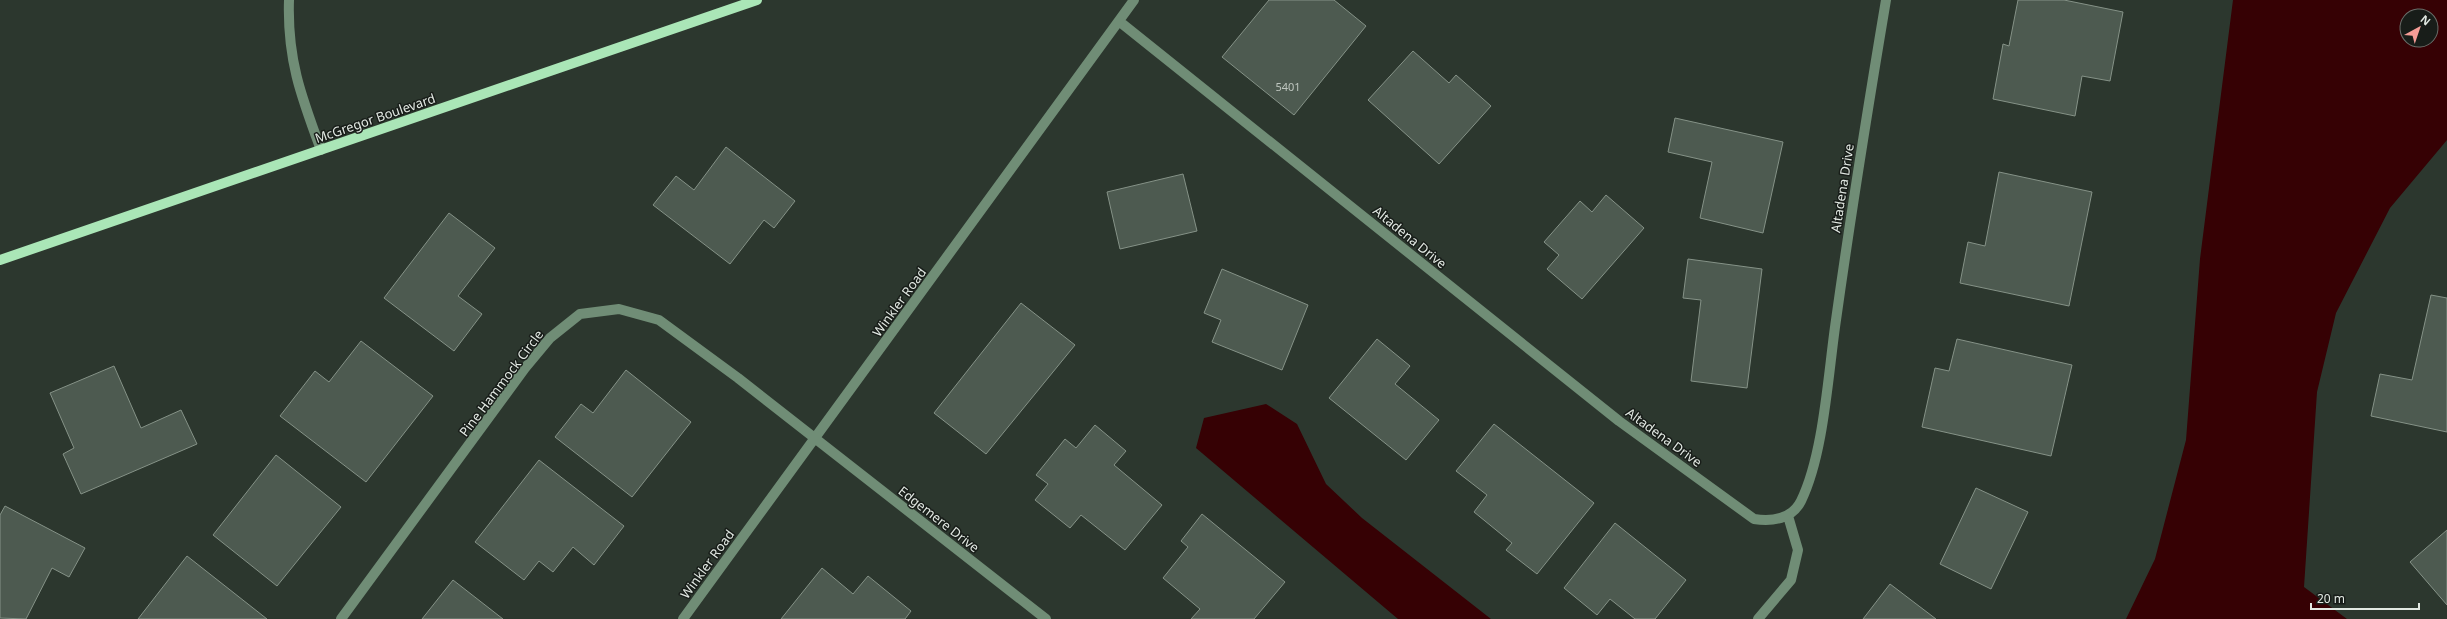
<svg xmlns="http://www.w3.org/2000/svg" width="2447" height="619" viewBox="0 0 2447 619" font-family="'Noto Sans',sans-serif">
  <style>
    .water { fill: #360104; fill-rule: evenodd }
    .building { fill: #4d5a50; stroke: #859287 }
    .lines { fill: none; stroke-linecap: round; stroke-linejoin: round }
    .minor { stroke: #708d76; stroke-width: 10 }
    .major { stroke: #aae6b7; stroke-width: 10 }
    .labels { text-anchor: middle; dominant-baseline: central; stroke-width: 3; stroke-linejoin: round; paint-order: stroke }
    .number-label { font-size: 11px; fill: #bdc5be }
    .street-label { font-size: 13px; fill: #e2e9e3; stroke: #181d19 }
  </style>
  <rect width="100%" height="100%" fill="#2c372e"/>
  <path class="water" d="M2233,0H2447V140L2390,208L2336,313L2317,392L2304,587L2347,619H2126L2155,559L2186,440L2200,259ZM2407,16H2431V40H2407Z
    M1266,404L1297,424L1326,484L1362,518L1491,619H1398L1196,448L1204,418Z"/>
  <path class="building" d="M1269,0H1334L1366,26L1294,115L1222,57Z
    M2018,0H2064L2123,12L2110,81L2082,76L2075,116L1993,99L2003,44L2009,46Z
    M1413,51L1449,83L1456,75L1491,106L1439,164L1368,100Z
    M1675,118L1783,142L1763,233L1700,218L1712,162L1668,152Z
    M726,147L795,201L774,228L764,220L730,264L653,205L676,176L694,190Z
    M1999,172L2092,192L2069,306L1960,283L1968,242L1985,246Z
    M1183,174L1197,231L1120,249L1107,192Z
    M1606,195L1644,228L1582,299L1547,269L1559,255L1544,242L1580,201L1592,212Z
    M449,213L495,248L458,296L482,314L454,351L384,298Z
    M1688,259L1762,269L1747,388L1691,381L1701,300L1683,298Z
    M1222,269L1308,305L1282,370L1212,342L1221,320L1204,313Z
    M2431,295L2447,298V432L2371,416L2380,374L2412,380Z
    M1021,303L1075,345L986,454L934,413Z
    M1377,339L1410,366L1395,384L1439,420L1406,460L1329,398Z
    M1957,339L2072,365L2051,456L1922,427L1935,368L1949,371Z
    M361,341L433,396L366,482L280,416L315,371L329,382Z
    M114,366L141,428L181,410L197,444L81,494L63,454L74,448L50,393Z
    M626,370L691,422L632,497L555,437L581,404L593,413Z
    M1494,424L1594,503L1537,574L1506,550L1512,543L1474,512L1487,495L1456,471Z
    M1095,425L1126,451L1114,465L1162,505L1125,550L1081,515L1070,528L1035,500L1048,484L1036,475L1065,439L1076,448Z
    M276,455L341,507L277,586L213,535Z
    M539,460L624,526L594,565L573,547L553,572L539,561L524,580L475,542Z
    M1976,488L2028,512L1991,589L1940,564Z
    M5,506L85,548L69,577L52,568L26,619L0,618V515Z
    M1202,514L1285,582L1254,619H1191L1200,609L1163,578L1188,547L1181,541Z
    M1615,523L1686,580L1655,619H1635L1610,599L1597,615L1564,588Z
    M2447,530V605L2410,562Z
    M187,556L267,619H138Z
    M822,568L853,594L868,576L911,611L905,619H781Z
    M453,580L503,619H422Z
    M1890,584L1936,619H1863Z"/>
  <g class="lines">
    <path class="minor" d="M289,0C287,59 301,96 321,150
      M1120,22L1619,421L1754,519C1772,522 1792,519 1801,501C1824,454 1828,374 1836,320C1851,213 1868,107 1886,0
      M341,619L525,368L550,338L580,314L619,309L659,320L738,378L1046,619
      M683,619L1134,0
      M1758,619L1791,580L1798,550L1788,516"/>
    <path class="major" d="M0,260L757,0"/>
  </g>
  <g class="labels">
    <g class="number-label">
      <text x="1288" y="86">5401</text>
    </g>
    <g class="street-label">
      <text transform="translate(375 118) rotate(-19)">McGregor Boulevard</text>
      <text transform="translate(1842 188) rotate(-81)">Altadena Drive</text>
      <text transform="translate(1410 237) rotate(39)">Altadena Drive</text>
      <text transform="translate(899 302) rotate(-54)">Winkler Road</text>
      <text transform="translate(501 383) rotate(-53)">Pine Hammock Circle</text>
      <text transform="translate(1664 437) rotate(36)">Altadena Drive</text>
      <text transform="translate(939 519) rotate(38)">Edgemere Drive</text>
      <text transform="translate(707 564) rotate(-54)">Winkler Road</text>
    </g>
  </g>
  <g transform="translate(2419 28) rotate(40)"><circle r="19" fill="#181d19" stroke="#696f6a"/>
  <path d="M0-3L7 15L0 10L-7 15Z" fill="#f59c96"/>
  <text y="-6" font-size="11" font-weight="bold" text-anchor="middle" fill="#e2e9e3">N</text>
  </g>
  <path d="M2311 603v6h108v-6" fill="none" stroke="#e2e9e3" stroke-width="2"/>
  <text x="2317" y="603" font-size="12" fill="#e2e9e3" stroke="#181d19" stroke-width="3" paint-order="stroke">20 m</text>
</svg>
